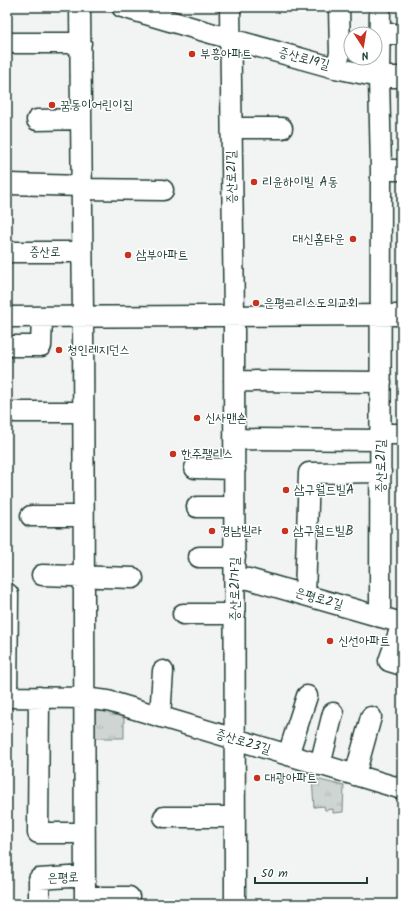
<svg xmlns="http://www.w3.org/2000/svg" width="409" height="911" viewBox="0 0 409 911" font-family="Kalam,'Poor Story',sans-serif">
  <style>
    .grass { fill: url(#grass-tufts); stroke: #768984 }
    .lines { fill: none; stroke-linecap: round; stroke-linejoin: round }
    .minor-casing { stroke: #1f3d34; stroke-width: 23 }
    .minor { stroke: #fff; stroke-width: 20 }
    .poi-dot { fill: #c8321e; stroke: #fff; stroke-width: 1.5 }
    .labels { text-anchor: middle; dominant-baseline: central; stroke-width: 3; stroke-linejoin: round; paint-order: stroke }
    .poi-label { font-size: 13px; fill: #1f3d34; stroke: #fff; text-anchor: start }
    .street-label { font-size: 13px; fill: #1f3d34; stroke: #fff }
  </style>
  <defs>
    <pattern id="grass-tufts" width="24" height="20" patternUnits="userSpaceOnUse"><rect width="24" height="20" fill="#ced5d3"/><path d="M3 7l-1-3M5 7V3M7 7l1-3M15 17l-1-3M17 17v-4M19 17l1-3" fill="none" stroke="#b0b8b6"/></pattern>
  </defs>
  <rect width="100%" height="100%" fill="#f2f3f3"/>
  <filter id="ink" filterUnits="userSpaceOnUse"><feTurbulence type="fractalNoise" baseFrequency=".025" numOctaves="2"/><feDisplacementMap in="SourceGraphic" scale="8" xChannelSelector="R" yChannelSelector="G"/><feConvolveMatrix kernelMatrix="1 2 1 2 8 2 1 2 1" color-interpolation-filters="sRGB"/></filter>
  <g filter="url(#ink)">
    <path class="grass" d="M95,707L124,714V738H95Z
      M312,778L344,786L343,812L333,813V809L325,810L324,806L314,807Z"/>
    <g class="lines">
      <defs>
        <path id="minor" d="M80,7L83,316L85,904
          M122,7L231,39L335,68L379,77H402
          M230,7L234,316L235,904
          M381,34H402
          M7,43H81
          M335,68L340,54L339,7
          M37,120L81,119
          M232,128H282
          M381,170H402
          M9,184L82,186
          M82,189L163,190
          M7,252H82
          M7,317L402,315
          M7,346H41L42,317
          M234,381L381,382
          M15,412H83
          M381,434H402
          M234,439L381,440
          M195,468L235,469
          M197,507H234
          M31,516H83
          M199,557H235
          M42,575L133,578
          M235,578L249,579L402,623
          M305,595L309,473L381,472
          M183,614H235
          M380,617L381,170L379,77L380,7
          M402,624L389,661L402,665
          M7,697L83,698L108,701L402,789
          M7,697L8,594
          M39,697L38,833H84
          M160,717L163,671
          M288,755L307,696
          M320,765L333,713
          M355,775L371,717
          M164,817H234
          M85,897H129V904
          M39,904V879L85,876"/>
      </defs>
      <use href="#minor" class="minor-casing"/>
      <use href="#minor" class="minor"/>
    </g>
  </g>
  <g class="poi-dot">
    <circle cx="192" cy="54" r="4"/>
    <circle cx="52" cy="105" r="4"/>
    <circle cx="254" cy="182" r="4"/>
    <circle cx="353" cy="239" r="4"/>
    <circle cx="128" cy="255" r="4"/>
    <circle cx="256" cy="303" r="4"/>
    <circle cx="59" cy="350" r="4"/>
    <circle cx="197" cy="418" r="4"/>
    <circle cx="173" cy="454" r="4"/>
    <circle cx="286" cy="490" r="4"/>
    <circle cx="212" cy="531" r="4"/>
    <circle cx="285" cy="531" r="4"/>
    <circle cx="330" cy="641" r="4"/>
    <circle cx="257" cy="778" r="4"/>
  </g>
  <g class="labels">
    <g class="poi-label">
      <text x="200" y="54">부흥아파트</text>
      <text x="60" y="105">꿈동이어린이집</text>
      <text x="262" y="182">리윤하이빌 A동</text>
      <text x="345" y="239" text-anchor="end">대신홈타운</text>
      <text x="136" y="255">삼부아파트</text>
      <text x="264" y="303">은평그리스도의교회</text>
      <text x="67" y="350">청인레지던스</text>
      <text x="205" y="418">신사맨숀</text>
      <text x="181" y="454">한주팰리스</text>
      <text x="294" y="490">삼구월드빌A</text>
      <text x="220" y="531">경남빌라</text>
      <text x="293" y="531">삼구월드빌B</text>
      <text x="338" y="641">신선아파트</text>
      <text x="265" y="778">대광아파트</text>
    </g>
    <g class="street-label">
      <text transform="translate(304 59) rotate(15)">증산로19길</text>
      <text transform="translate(232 177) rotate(-91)">증산로21길</text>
      <text x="45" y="252">증산로</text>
      <text transform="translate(381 466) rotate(-90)">증산로21길</text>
      <text transform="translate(235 589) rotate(-90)">증산로21가길</text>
      <text transform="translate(319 599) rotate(16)">은평로2길</text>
      <text transform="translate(243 742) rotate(17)">증산로23길</text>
      <text transform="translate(63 878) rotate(-2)">은평로</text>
    </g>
  </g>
  <rect width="409" height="911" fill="none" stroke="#fff" stroke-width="24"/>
  <rect x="12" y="12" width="385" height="887" fill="none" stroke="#1f3d34" stroke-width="1.5" filter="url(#ink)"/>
  <g transform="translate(363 46) rotate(168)"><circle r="19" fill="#ffffff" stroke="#a5b1ae"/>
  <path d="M0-3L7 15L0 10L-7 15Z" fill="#c8321e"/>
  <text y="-6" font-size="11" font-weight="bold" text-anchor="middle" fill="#1f3d34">N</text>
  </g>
  <path d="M255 877v6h112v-6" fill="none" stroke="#1f3d34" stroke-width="2"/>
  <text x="261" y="877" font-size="12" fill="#1f3d34" stroke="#ffffff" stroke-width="3" paint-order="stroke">50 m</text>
</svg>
